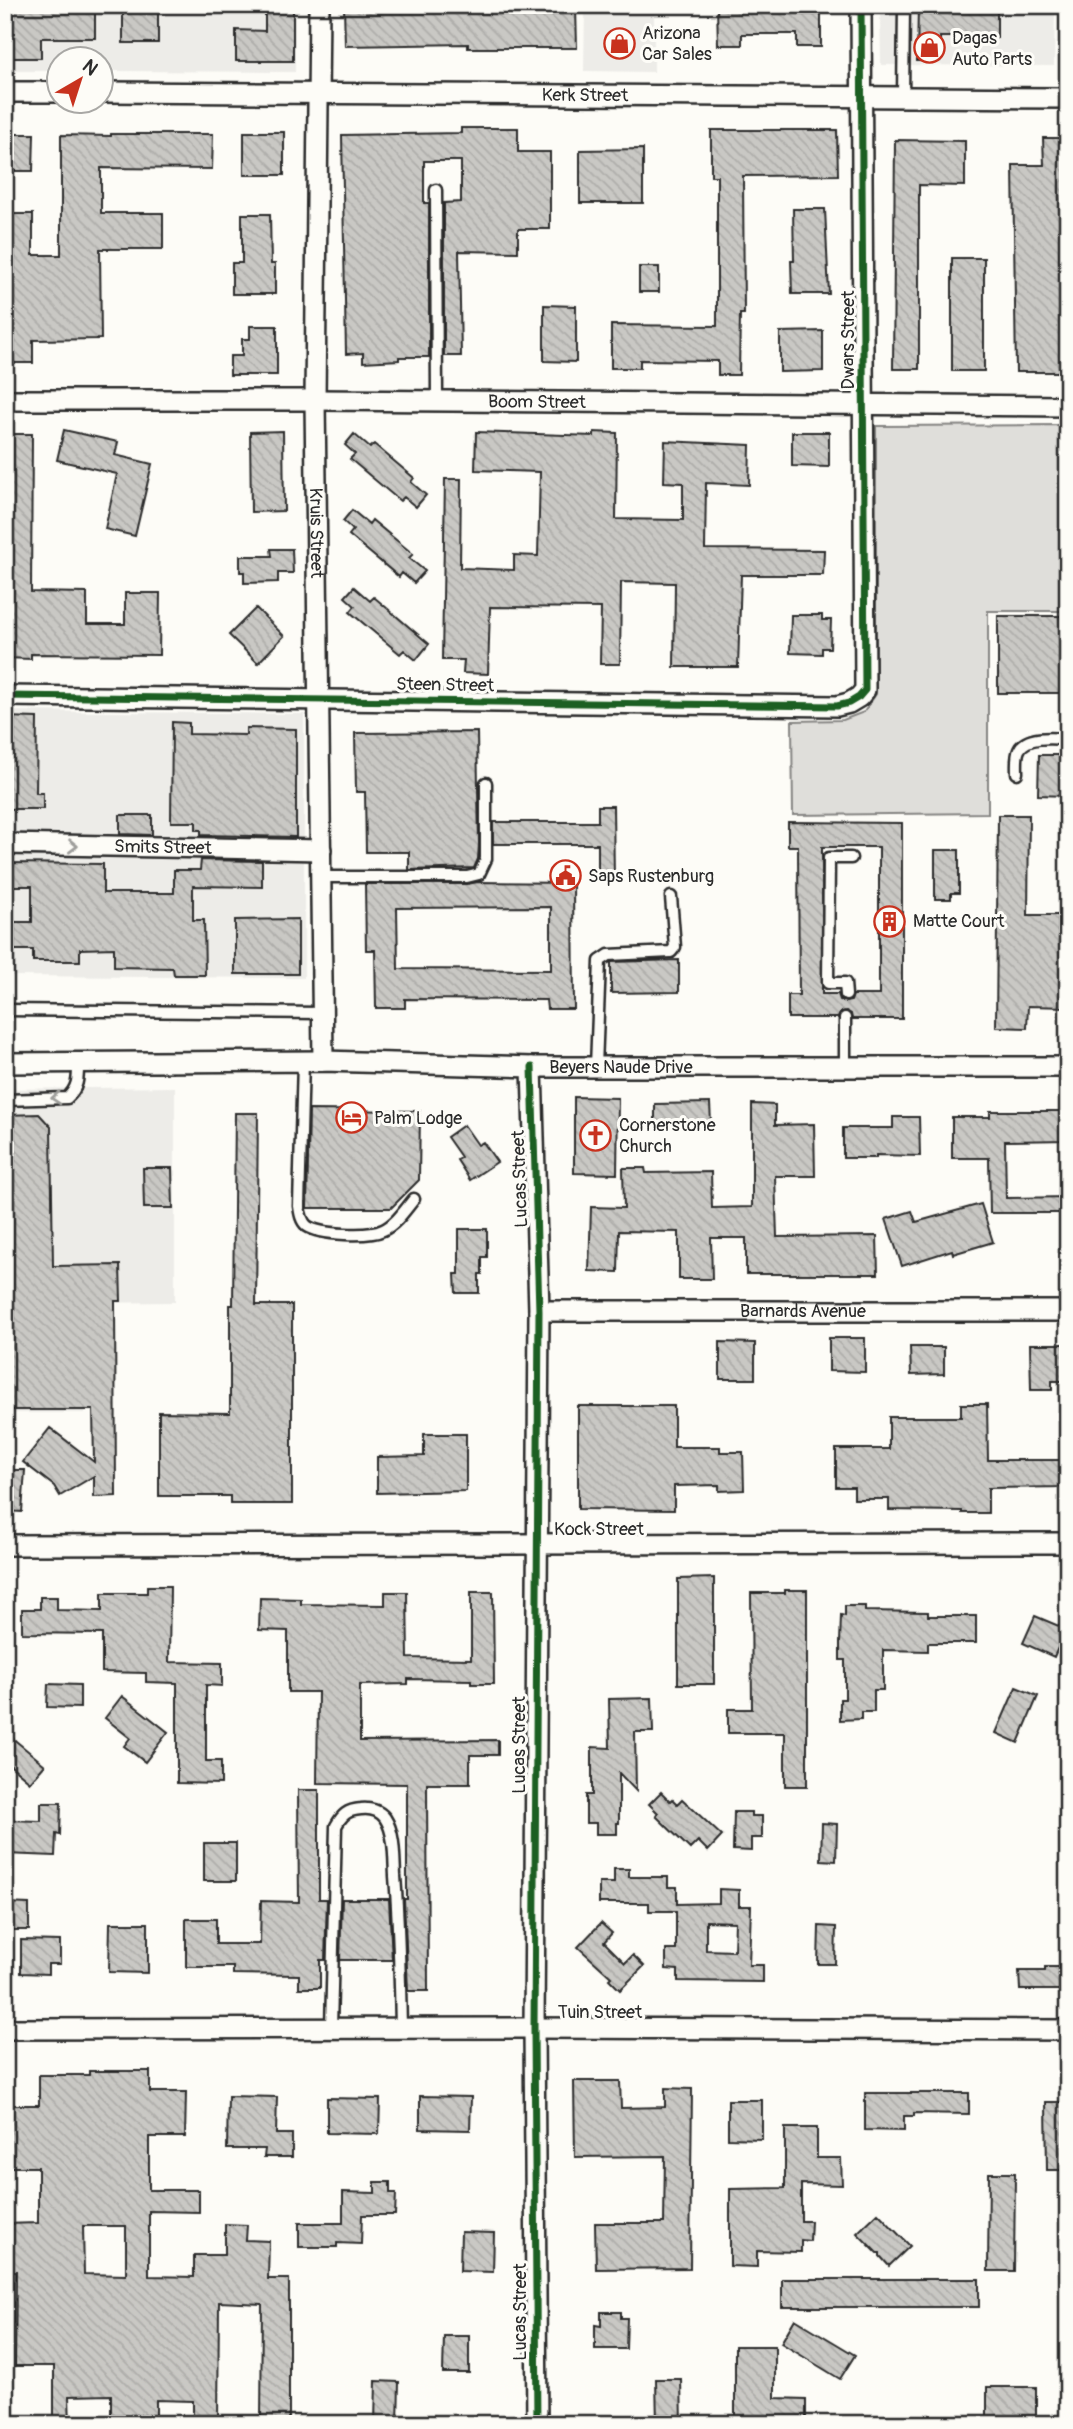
<svg xmlns="http://www.w3.org/2000/svg" width="1073" height="2429" viewBox="0 0 1073 2429" font-family="Pangolin,sans-serif">
  <style>
    .built { fill: #edece8 }
    .park { fill: #dfdeda; stroke: #858482; stroke-width: 2 }
    .building { fill: url(#building-back-hatch); stroke: #2b2b2b; stroke-width: 2; fill-rule: evenodd }
    .lines { fill: none; stroke-linecap: round; stroke-linejoin: round }
    .service-casing { stroke: #2b2b2b; stroke-width: 15 }
    .minor-casing { stroke: #2b2b2b; stroke-width: 24 }
    .service { stroke: #fdfcf7; stroke-width: 10 }
    .minor { stroke: #fdfcf7; stroke-width: 19 }
    .cycleway-casing { stroke: #fdfcf7; stroke-width: 11 }
    .cycleway { stroke: #1b5e20; stroke-width: 7 }
    .oneway { stroke: #9e9e9b }
    .labels { text-anchor: middle; dominant-baseline: central; stroke-width: 6; stroke-linejoin: round; paint-order: stroke }
    .poi-label { font-size: 18px; fill: #2b2b2b; stroke: #fdfcf7; text-anchor: start }
    .street-label { font-size: 18px; fill: #2b2b2b; stroke: #fdfcf7 }
  </style>
  <defs>
    <pattern id="building-back-hatch" width="6" height="6" patternUnits="userSpaceOnUse" patternTransform="scale(1.75)"><rect width="6" height="6" fill="#c9c8c4"/><path d="M-1 5l2 2M0 0l6 6M5-1l2 2" fill="none" stroke="#adaca9"/></pattern>
  </defs>
  <rect width="100%" height="100%" fill="#fdfcf7"/>
  <filter id="ink" filterUnits="userSpaceOnUse"><feTurbulence type="fractalNoise" baseFrequency=".0143" numOctaves="2"/><feDisplacementMap in="SourceGraphic" scale="14" xChannelSelector="R" yChannelSelector="G"/><feConvolveMatrix kernelMatrix="1 2 1 2 8 2 1 2 1" color-interpolation-filters="sRGB"/></filter>
  <g filter="url(#ink)">
    <path class="built" d="M5,5H295V72L102,71V60H60L59,71H5Z
      M585,5H654V72L584,71Z
      M880,5H1055L1054,66L881,65Z
      M5,711L304,714V978L5,976Z
      M175,1087V1302L84,1303L85,1413H5V1089Z"/>
    <path class="park" d="M1068,425V611H988V813L793,815L792,721L843,720L864,712L876,694V426Z"/>
    <path class="building" d="M5,5H95V38H41V58H5Z
      M123,5H158V43H123Z
      M265,5H293V61H236V30L265,31Z
      M344,5H381V9L474,7V5L535,8V5H568V7H576L577,48H468V44L345,46Z
      M717,5H821V47H797V34H742V45H718Z
      M918,5H997V37H940V61H917Z
      M461,128H518V152H550V229H518V252L459,251L461,356H444V203L461,202V161H424V203H429V357H399V360L363,362V353L346,354L342,135L461,133Z
      M711,130H837L838,175L743,176L744,314H740L739,375H718V361L640,360V368H611V325L717,326V176H711Z
      M244,132H284V175H244Z
      M5,134H34L33,171H5Z
      M111,134H213L212,169L101,168V213H163V249H100L101,339L33,340V363H6V214H33V255H61V135L111,136Z
      M1043,138H1068V252H1060L1062,298L1068,297V372H1016L1013,165H1044Z
      M895,140L965,141V186L919,185V369H893Z
      M643,149V203H580V150Z
      M793,209H825L829,294H792L791,261H794Z
      M242,214H270L271,264H275V294H232V263H242Z
      M952,258H984V371H952Z
      M639,267H659V292H639Z
      M544,305L576,306V362L544,361Z
      M250,326H277V375H230V356H242V339H250Z
      M823,331V371L780,372V332Z
      M64,430L118,442L115,455L152,464L135,536L105,529L117,474L57,460Z
      M283,431L284,511L251,512L250,432Z
      M476,432L594,436V432L617,433L616,519L683,520V483L664,482L665,441L750,445L749,485L706,483L705,549L824,550L823,575H741L738,667H674L675,583L621,582L620,664H600L601,608L490,607L488,674L463,673L464,660H442L445,479H461L460,568L514,570V555L538,556L540,472L475,470Z
      M792,432H829V467L792,466Z
      M5,434H32L31,592L87,593V624H125V593H160L159,655L31,654V659L5,658Z
      M354,434L370,448L374,444L414,478L411,482L426,495L416,507L404,497L400,501L350,459L355,454L345,445Z
      M352,510L369,524L372,520L413,554L409,558L425,571L414,583L402,573L399,577L349,535L353,530L343,521Z
      M271,549H292L293,573H278V582L244,583V572H240V556H272Z
      M354,587L370,601L374,597L429,644L416,660L404,650L400,654L350,612L355,606L345,597Z
      M256,608L284,636L258,663L229,635Z
      M791,615H822V620H831L830,648H822V654L790,653Z
      M998,616H1068V693H998Z
      M5,717L37,718L36,793H43V809H5Z
      M172,722L189,723V734L246,735V728L296,729V837L201,835V830H196V822H171Z
      M477,732L479,844L478,859L474,868L409,870V852H366L365,792H356L355,733Z
      M1039,755H1067L1066,796L1038,795Z
      M598,806H613L614,879H598V844H493V822H598Z
      M120,815H152V835L120,834Z
      M998,815H1029L1028,915H1068V1007L1028,1006L1027,1028L996,1027Z
      M788,822L902,823V1019H852L851,1014L846,1011L841,1012L838,1018H788V995H799L798,846H788ZM822,847H879V995H853L851,1001L846,1002L840,1000L838,994H822Z
      M935,850H959V893H951V899H935Z
      M201,860L262,861V887L193,886V920H204L205,975H174L173,968L114,967V948L80,949V961H33V950H5V922H32V886H5V863L103,864V893H174V870H200Z
      M478,882L573,883L574,1009H547L546,1000L405,999V1008H376L375,950H366L365,884H467ZM551,907V970L398,969L397,908Z
      M298,919V974H235V920Z
      M679,960V992L611,993V962Z
      M574,1097L618,1098L617,1174L574,1173Z
      M710,1103L711,1123H655V1104Z
      M752,1104L775,1105V1125L814,1124L815,1176H775L777,1237L877,1236L878,1274H746V1238H711L712,1279H679V1232L619,1231L618,1272L589,1271L591,1207L624,1208L623,1168H645L646,1173L711,1172L712,1208L752,1207Z
      M309,1110L420,1111L419,1180L391,1208H307Z
      M990,1111H1068V1140L1005,1141L1006,1198L1068,1197V1213H990L989,1158H952V1117H990Z
      M235,1113H258L256,1305H292V1504H230V1496H159V1412L230,1413V1305H233Z
      M39,1114L51,1127L53,1266L120,1265L121,1301H115L116,1496L94,1497V1476L60,1496L54,1486L23,1462L50,1428L94,1462L93,1410H5V1115Z
      M893,1117H919L920,1156L876,1155V1158H843V1128H893Z
      M464,1125L478,1145L483,1142L497,1162L470,1180L457,1160L461,1157L447,1137Z
      M143,1168H172L173,1208H144Z
      M981,1204L993,1242L953,1254L952,1250L902,1266L886,1219L912,1211L916,1222Z
      M459,1229H487V1257H482V1274H479V1293H456L455,1274H459Z
      M829,1338H865V1372L829,1371Z
      M720,1342L755,1343V1379H720Z
      M1030,1344H1068V1381H1052V1390H1031Z
      M910,1347H944V1374L911,1375Z
      M961,1404H987L988,1460H1065L1066,1487L988,1488V1513H962V1511L889,1510V1499H854V1487H836V1449H889V1417H961Z
      M578,1406H674V1447H720V1452H743L744,1490L719,1491V1485L674,1486V1510L578,1509Z
      M424,1434H466V1491L377,1493V1457L424,1456Z
      M5,1470H25L22,1512L6,1511Z
      M714,1578V1684H678V1579Z
      M147,1586H170L169,1662L222,1663V1686L206,1685V1761H221V1784L177,1783V1683L146,1682V1673L102,1672V1634L22,1633V1609H40V1597H57V1610L102,1611V1593H147Z
      M785,1590H807V1786H785V1733H728V1709H752L751,1593H785Z
      M385,1592H407L408,1658L471,1659V1592H493L494,1684H471V1680L408,1679V1684L360,1685V1741L498,1740V1755H470V1784H427L428,1991H408L404,1899H407V1784L317,1783L318,1692H288V1631L259,1630L260,1598L301,1599V1604L385,1605Z
      M845,1606H865V1611L928,1612V1616H976V1643H928V1651L883,1650V1690H874V1712H861V1719L840,1720V1699H845V1660H840V1643L841,1615L845,1616Z
      M1035,1616L1066,1629L1054,1657L1023,1643Z
      M48,1684L80,1685V1708L47,1707Z
      M1016,1687L1038,1696L1018,1743L996,1733Z
      M122,1696L168,1732L145,1762L124,1746L130,1738L105,1718Z
      M652,1698L653,1732H635L636,1791L619,1773V1823H617V1834H596V1823H586V1795H592V1747L610,1748L609,1699Z
      M5,1732L45,1765L30,1782L5,1761Z
      M298,1790H319V1899H327L325,1960H320V1988H299V1975L233,1974V1967H186V1919H216V1944H260L261,1901L299,1902Z
      M661,1792L670,1801L672,1799L677,1804L682,1799L722,1836L708,1851L698,1841L690,1849L656,1816L658,1813L649,1804Z
      M41,1803H61L60,1835L56,1834L55,1856L5,1854V1820L41,1821Z
      M734,1812H751V1816H762V1838H751V1851L733,1850Z
      M822,1823L837,1824L836,1861L821,1860Z
      M204,1843H236V1881H204Z
      M614,1869H629V1877H668V1887H677V1904L719,1903V1889L739,1890V1906H751L749,1965H763V1982L678,1981V1970L666,1969V1950H676V1911H649V1903H599V1883H614ZM706,1921L735,1922L734,1951L706,1950Z
      M342,1899H389L392,1960H340Z
      M5,1903L29,1904V1930H5Z
      M110,1923H148V1973L109,1972Z
      M601,1923L612,1933L604,1942L625,1963L633,1955L644,1966L620,1990L609,1979L611,1977L578,1947Z
      M819,1926L836,1927L835,1964H818Z
      M21,1940L60,1941V1964H48V1974L21,1973Z
      M1045,1967H1068V1990H1020L1019,1971H1045Z
      M89,2071H150V2092H186L185,2137H149V2190H199V2212L149,2211V2276L194,2277V2255H225V2224L247,2225L246,2240L269,2241L268,2279H289V2424H261L262,2304L219,2302L218,2424H193V2401L156,2400V2424H111V2395L69,2396L70,2424H54V2366H15L16,2271H5V2224L38,2223V2167H5V2105H39V2075H89ZM83,2226H126V2275L84,2274Z
      M574,2081H620L621,2108L665,2107V2088L692,2089L690,2268L596,2269L595,2223H664L665,2156L575,2157Z
      M865,2093H969V2114L914,2113V2116H904V2131L865,2130Z
      M228,2096L277,2097L276,2134H292V2157H264L265,2149H227Z
      M420,2096L471,2097L470,2130L420,2129Z
      M327,2098L380,2099L379,2134L327,2133Z
      M728,2100H762V2139L728,2138Z
      M1046,2102H1068V2170H1047Z
      M785,2128H817V2158H841L842,2185L801,2184V2221H811L810,2241L801,2240V2252L757,2251V2267L730,2266V2189L785,2188Z
      M989,2173H1015L1014,2271H988Z
      M375,2182H390V2193H396L395,2215H362L361,2244L337,2243V2247H299V2223H343V2192L375,2193Z
      M878,2213L910,2246L889,2266L880,2256V2253H877L857,2233Z
      M461,2232L494,2233L493,2272L460,2271Z
      M782,2279H979V2307H782Z
      M601,2312H621V2318H627L626,2349H595V2325L601,2326Z
      M795,2319L855,2355L840,2379L781,2343Z
      M444,2336H469V2373H443Z
      M735,2346H775V2398L806,2399V2424H735Z
      M656,2379H681L682,2424H657Z
      M376,2381L399,2382L398,2424H375Z
      M987,2387H1036V2424H987Z"/>
    <g class="lines">
      <defs>
        <path id="service" d="M903,98L904,5
          M436,190L437,401
          M1017,773C1017,766 1016,756 1019,750C1026,735 1054,738 1068,739
          M320,877H467L479,874L486,859V783
          M846,995L845,983H828L829,858H851
          M5,1010L322,1013
          M845,1018V1067
          M303,1061L299,1206C300,1213 301,1221 307,1226C320,1235 369,1237 383,1230C396,1224 405,1210 414,1199
          M596,1067L600,961L609,955L671,952L675,947L671,897
          M5,1100L67,1098C79,1087 78,1077 78,1062
          M331,2028L336,1826C342,1815 347,1810 361,1809C369,1808 379,1810 385,1818C395,1833 394,1858 395,1876C399,1927 400,1977 401,2028"/>
        <g id="minor">
          <path id="s1" d="M319,5L315,400L323,1061"/>
          <path d="M5,92H60"/>
          <path id="s2" d="M102,92L1068,98"/>
          <path id="s3" d="M5,400H315L1068,406"/>
          <path d="M5,696L837,706L849,703L859,697L865,690L861,5"/>
          <path id="s4" d="M5,844L321,850"/>
          <path id="s5" d="M5,1063L323,1061L532,1067H1068"/>
          <path d="M532,1067L539,1311L534,2028L537,2424"/>
          <path id="s6" d="M539,1311H1068"/>
          <path d="M5,1545L1068,1543"/>
          <path d="M5,2029L534,2028L1068,2030"/>
        </g>
      </defs>
      <use href="#service" class="service-casing"/>
      <use href="#minor" class="minor-casing"/>
      <use href="#service" class="service"/>
      <use href="#minor" class="minor"/>
      <defs>
        <path id="cycleway" d="M5,696L837,706L849,703L859,697L865,690L861,5
          M532,1067L539,1311L534,2028L537,2424"/>
      </defs>
      <use href="#cycleway" class="cycleway-casing"/>
      <use href="#cycleway" class="cycleway"/>
    </g>
    <defs><path id="oneway-chevron" d="M-2-3.5L2.5 0L-2 3.5" fill="none" stroke-width="1.6" stroke-linecap="round" stroke-linejoin="round" transform="scale(1.75)"/></defs>
    <g class="oneway">
      <use href="#oneway-chevron" transform="translate(73 846) rotate(1)"/>
      <use href="#oneway-chevron" transform="translate(56 1098) rotate(176)"/>
    </g>
  </g>
  <defs>
    <symbol id="shop-ring" viewBox="-11 -11 22 22"><circle r="9.5" fill="#fdfcf7" stroke="#c8321e" stroke-width="1.5"/><path d="M-5-2.5h2.3a2.7 3.5 0 0 1 5.4 0H5L5.5 6h-11ZM-1.5-2.5h3a1.5 2.3 0 0 0-3 0Z" fill="#c8321e"/></symbol>
    <symbol id="civic-ring" viewBox="-11 -11 22 22"><circle r="9.5" fill="#fdfcf7" stroke="#c8321e" stroke-width="1.5"/><path d="M-.6-6.5H3V-4.5H.6V-3L4-1V1h2V6H-6V1h2V-1L-.6-3ZM-1.2 2.5V6h2.4V2.5Z" fill="#c8321e"/></symbol>
    <symbol id="building-ring" viewBox="-11 -11 22 22"><circle r="9.5" fill="#fdfcf7" stroke="#c8321e" stroke-width="1.5"/><path d="M-4-6H4V6H1V3H-1V6H-4ZM-2.5-4.3h1.7v1.8h-1.7ZM.8-4.3h1.7v1.8H.8ZM-2.5-1h1.7V.8h-1.7ZM.8-1h1.7V.8H.8Z" fill="#c8321e"/></symbol>
    <symbol id="hotel-ring" viewBox="-11 -11 22 22"><circle r="9.5" fill="#fdfcf7" stroke="#c8321e" stroke-width="1.5"/><path d="M-6-4.5h1.5V1H6V5H4.5V3h-9V5H-6ZM-4 0a1.8 1.8 0 1 1 3.6 0ZM.5 0V-2.5h3Q6-2.5 6 0Z" fill="#c8321e"/></symbol>
    <symbol id="church-ring" viewBox="-11 -11 22 22"><circle r="9.5" fill="#fdfcf7" stroke="#c8321e" stroke-width="1.5"/><path d="M-1.2-6h2.4v3.5h3.3v2.4h-3.3V6h-2.4V-.1h-3.3v-2.4h3.3Z" fill="#c8321e"/></symbol>
  </defs>
  <g fill-rule="evenodd">
    <use href="#shop-ring" x="602" y="26" width="35" height="35"/>
    <use href="#shop-ring" x="912" y="30" width="35" height="35"/>
    <use href="#civic-ring" x="548" y="858" width="35" height="35"/>
    <use href="#building-ring" x="872" y="904" width="35" height="35"/>
    <use href="#hotel-ring" x="334" y="1100" width="35" height="35"/>
    <use href="#church-ring" x="578" y="1118" width="35" height="35"/>
  </g>
  <g class="labels">
    <g class="poi-label">
      <text x="642" y="33">Arizona<tspan x="642" dy="21">Car Sales</tspan></text>
      <text x="952" y="38">Dagas<tspan x="952" dy="21">Auto Parts</tspan></text>
      <text x="588" y="876">Saps Rustenburg</text>
      <text x="913" y="921">Matte Court</text>
      <text x="374" y="1118">Palm Lodge</text>
      <text x="619" y="1125">Cornerstone<tspan x="619" dy="21">Church</tspan></text>
    </g>
    <g class="street-label">
      <text stroke="none"><textPath href="#s2" startOffset="483">Kerk Street</textPath></text>
      <text transform="translate(848 340) rotate(-90)">Dwars Street</text>
      <text stroke="none"><textPath href="#s3" startOffset="532">Boom Street</textPath></text>
      <text stroke="none"><textPath href="#s1" startOffset="528">Kruis Street</textPath></text>
      <text transform="translate(445 685) rotate(1)">Steen Street</text>
      <text stroke="none"><textPath href="#s4" startOffset="158">Smits Street</textPath></text>
      <text stroke="none"><textPath href="#s5" startOffset="616">Beyers Naude Drive</textPath></text>
      <text transform="translate(520 1179) rotate(-92)">Lucas Street</text>
      <text stroke="none"><textPath href="#s6" startOffset="264">Barnards Avenue</textPath></text>
      <text x="599" y="1529">Kock Street</text>
      <text transform="translate(519 1745) rotate(-90)">Lucas Street</text>
      <text x="600" y="2012">Tuin Street</text>
      <text transform="translate(520 2312) rotate(-90)">Lucas Street</text>
    </g>
  </g>
  <rect width="1073" height="2429" fill="none" stroke="#fdfcf7" stroke-width="28"/>
  <rect x="14" y="14" width="1045" height="2401" fill="none" stroke="#2b2b2b" stroke-width="2.5" filter="url(#ink)"/>
  <g transform="translate(80 80) rotate(39)"><circle r="33" fill="#fdfcf7" stroke="#a9a8a5" stroke-width="2"/>
  <path d="M0-5L12 26L0 18L-12 26Z" fill="#c8321e"/>
  <text y="-10" font-size="19" font-weight="bold" text-anchor="middle" fill="#2b2b2b">N</text>
  </g>
</svg>
